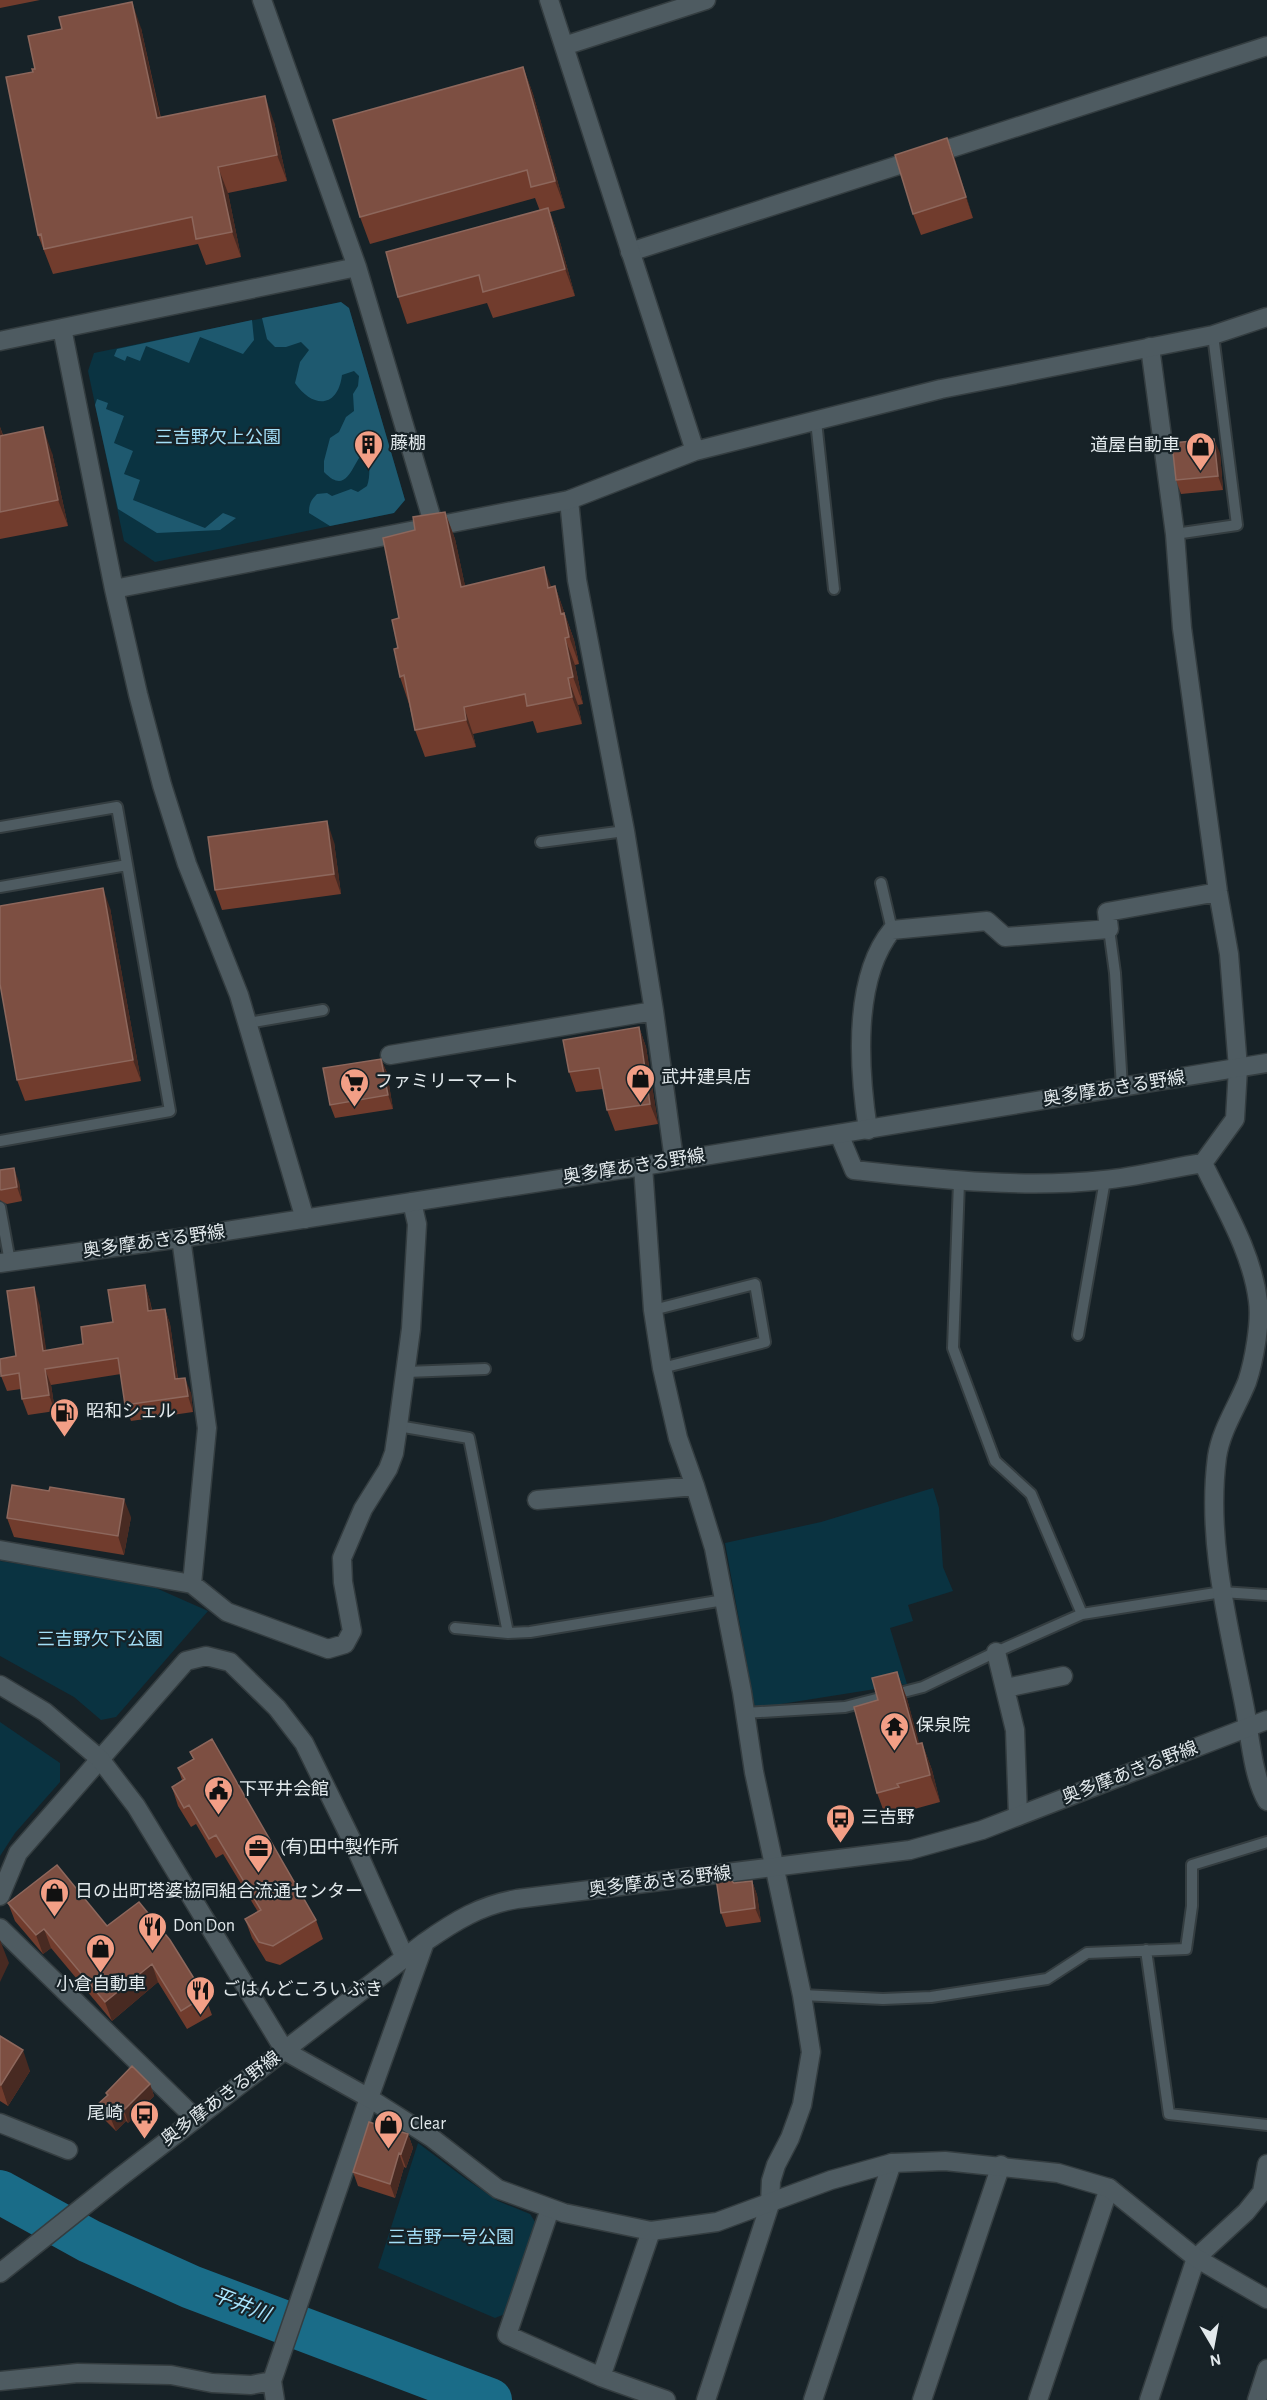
<svg xmlns="http://www.w3.org/2000/svg" width="1267" height="2400" viewBox="0 0 1267 2400" font-family="'Alegreya Sans','Noto Sans JP',sans-serif">
  <style>
    .green { fill: #0a3341 }
    .forest { fill: #1e596f }
    .lines { fill: none; stroke-linecap: round; stroke-linejoin: round }
    .river { stroke: #1a6c88; stroke-width: 44 }
    .lane-casing { stroke: #343d40; stroke-width: 14 }
    .street-casing { stroke: #343d40; stroke-width: 21 }
    .secondary-casing { stroke: #343d40; stroke-width: 21 }
    .lane { stroke: #4e5b61; stroke-width: 10 }
    .street { stroke: #4e5b61; stroke-width: 18 }
    .secondary { stroke: #4e5b61; stroke-width: 18 }
    .wall { fill: #713c2d }
    .shaded-wall { fill: #482a22 }
    .building { fill: #7d4f42; stroke: #8d675c; stroke-width: 1.5 }
    .labels { text-anchor: middle; dominant-baseline: central; stroke-width: 4.5; stroke-linejoin: round; paint-order: stroke }
    .park-label { font-size: 18px; fill: #a3dff8; stroke: #172227 }
    .poi-label { font-size: 18px; fill: #e2e9ec; stroke: #172227; text-anchor: start }
    .street-label { font-size: 18px; fill: #e2e9ec; stroke: #172227 }
    .water-label { font-size: 20px; font-style: italic; fill: #a9e5fe; stroke: #172227 }
  </style>
  <rect width="100%" height="100%" fill="#172227"/>
  <path class="green" d="M341,302L349,308L405,500L394,513L155,562L124,541L88,371L94,353Z
    M933,1488L939,1508L943,1567L953,1591L908,1605L913,1621L890,1628L907,1684L755,1708L725,1543L821,1522Z
    M0,1561L147,1584L208,1611L116,1717L101,1720L74,1697L0,1656Z
    M0,1722L60,1763V1782L15,1833L0,1856Z
    M418,2143L466,2179L498,2201L530,2214L537,2225L505,2314L495,2318L378,2268Z"/>
  <path class="forest" d="M341,302L349,308L405,500L394,513L330,526L309,513C309,504 311,500 317,494L327,493L332,496L351,489L358,492L367,486C371,475 369,461 368,449C352,457 350,499 324,472V461L330,438L339,432L346,417L354,411L353,394L358,386L359,376L354,371L342,375C338,408 313,409 295,383L300,362L309,350L301,342L286,347H275L267,339L262,318Z
    M252,320L254,340L243,354L200,337L189,363L146,346L140,361L127,356L125,361L114,356L117,349Z
    M97,399L108,403L106,409L124,416L114,443L133,451L124,474L140,480L133,500L205,528L223,513L236,518L220,530L157,533L118,509L95,405Z"/>
  <g class="lines">
    <path class="river" d="M0,2192L89,2241L191,2287L490,2400"/>
    <defs>
      <path id="lane" d="M816,421L834,589
        M1175,534L1237,525L1213,335
        M0,827L117,807L170,1111L0,1141
        M541,842L625,831
        M881,883L892,930
        M0,887L127,865
        M1109,929L1115,973L1122,1087
        M248,1023L323,1010
        M959,1182L953,1348L995,1461L1031,1494L1082,1614
        M0,1207L10,1262
        M653,1310L755,1284L765,1342L662,1368
        M1078,1335L1105,1180
        M406,1372L485,1369
        M398,1426L469,1438L508,1633
        M455,1628L508,1633L530,1632L724,1600
        M745,1713L845,1707L923,1687L996,1652L1082,1614L1222,1592L1267,1595
        M1146,1950L1169,2114L1267,2125
        M802,1995L883,1999L931,1997L1047,1979L1087,1953L1186,1949L1192,1906V1865L1267,1842"/>
      <path id="street" d="M630,252L1267,46
        M1150,347L1175,534L1182,628L1218,892L1229,954L1238,1068L1235,1119L1203,1163C1224,1207 1252,1252 1258,1301C1261,1322 1254,1361 1247,1382C1237,1407 1221,1430 1217,1457C1206,1542 1229,1626 1245,1709C1250,1737 1253,1777 1267,1801
        M569,500L577,580L625,831L654,1011L674,1160
        M390,1055L654,1011
        M868,1130C859,1071 852,979 892,930L987,921L1005,937L1109,929L1107,912L1218,892
        M839,1134L854,1170C937,1179 1021,1189 1104,1180C1137,1177 1170,1168 1203,1163
        M643,1166L653,1310L662,1368L678,1438L695,1486L714,1548L742,1692L754,1772L802,1995L811,2052L802,2105L790,2138L776,2165L771,2181L770,2204L706,2400
        M181,1238L207,1428L192,1584
        M537,1500L695,1486
        M0,1550L192,1584L227,1612L328,1649L345,1644L352,1631L343,1582L342,1558L363,1509L388,1469L394,1453L398,1426L411,1329L417,1224L412,1202
        M996,1652L1015,1730L1018,1816
        M1006,1688L1063,1676
        M0,1896L18,1853L186,1661L206,1656L230,1662L277,1708L304,1743L358,1853L405,1958
        M0,1928L196,2119
        M0,2123L68,2150
        M550,2209L507,2335L601,2377L666,2400
        M601,2377L651,2231
        M0,2381L78,2373L171,2375L212,2383L251,2385L272,2381
        M275,2400L272,2381L369,2098
        M813,2400L892,2163
        M922,2400L1001,2165
        M1038,2400L1109,2188
        M1149,2400L1196,2258L1246,2212L1262,2192L1267,2164
        M1257,2400L1267,2369"/>
      <path id="secondary" d="M262,0L357,267L434,526
        M549,0L695,451
        M564,46L706,0
        M62,328L114,589L138,694L162,785L187,864L239,995L305,1219
        M0,341L357,267
        M114,589L569,500L695,451L941,389L1213,335L1267,317
        M0,1263L181,1238L643,1166L1267,1063
        M0,1685L45,1712L100,1759L136,1806L285,2051L369,2098L432,2138L498,2189L564,2213L651,2231L717,2222L831,2180L892,2163L945,2161L1058,2173L1109,2188L1196,2258L1267,2299
        M369,2098L425,1942
        M0,2273L119,2178L425,1942C455,1921 481,1905 517,1899L910,1850L982,1830L1267,1720"/>
    </defs>
    <use href="#lane" class="lane-casing"/>
    <use href="#street" class="street-casing"/>
    <use href="#secondary" class="secondary-casing"/>
    <use href="#lane" class="lane"/>
    <use href="#street" class="street"/>
    <use href="#secondary" class="secondary"/>
  </g>
  <path class="wall" d="M0,0H40L0,8Z
    M141,28L161,118L274,122L287,181L228,193L241,257L206,265L198,244L53,274L38,235L33,72Z
    M523,67L533,94L565,208L550,212L558,235L575,296L493,318L487,303L407,324L398,297L540,211L535,198L370,244L360,217Z
    M947,138L973,218L921,235L913,214Z
    M0,427L3,435L52,453L68,526L0,539Z
    M1220,453L1223,490L1181,494L1176,480Z
    M445,512L455,539L465,586H555L574,640L579,664L575,665L583,704L578,705L582,724L537,733L533,721L473,734L476,747L425,757L415,730L409,704L400,677L398,648L399,618Z
    M334,842L341,894L222,910L215,890Z
    M110,908L141,1081L25,1101L17,1080Z
    M639,1027L646,1047L658,1124L615,1131L607,1110L603,1089L576,1092L569,1072Z
    M381,1059L387,1073L393,1109L335,1118L330,1105Z
    M0,1170L19,1182L22,1201L7,1204L0,1200Z
    M145,1285L150,1301L152,1310L165,1309L170,1324L178,1379L191,1393L193,1412L131,1421L125,1405L121,1374L51,1385L55,1411L28,1415L22,1399L21,1389L7,1391L1,1376L16,1356L39,1303L46,1351L83,1344L113,1322Z
    M131,1517L124,1555L14,1537L7,1518Z
    M897,1672L907,1699L919,1744L922,1743L932,1770L940,1802L907,1811L909,1814L887,1820L877,1793L878,1700Z
    M190,1752L316,1920L323,1939L280,1965L266,1961L252,1938L245,1919L258,1912L223,1854L216,1858L196,1824L191,1827L178,1806L172,1787L182,1780L178,1768L193,1759Z
    M752,1881L757,1895L761,1922L726,1927L721,1913Z
    M8,1903L107,1926L205,1996L212,2015L187,2029L158,1982L112,2021L51,1948L43,1954L15,1921Z
    M0,2036L30,2071L8,2106L0,2101Z
    M150,2084L154,2096L128,2123L126,2121L116,2131L102,2117L97,2105L107,2096L106,2093Z
    M408,2134L413,2148L406,2168L404,2167L395,2198L358,2186L353,2172Z"/>
  <path class="shaded-wall" d="M132,2L141,28L166,144L157,118Z
    M523,67L533,94L565,208L555,181Z
    M265,96L274,122L287,181L277,155Z
    M947,138L955,159L973,218L966,197Z
    M218,167L228,193L241,257L232,232Z
    M548,208L558,235L575,296L565,269Z
    M0,427L2,433L8,462L0,439Z
    M43,427L52,453L68,526L58,500Z
    M1214,439L1220,453L1223,490L1218,476Z
    M445,512L455,539L471,614L461,587Z
    M544,567L554,594L548,588Z
    M555,586L574,640L579,664L561,614Z
    M565,638L575,665L583,704L573,677Z
    M568,678L578,705L582,724L572,697Z
    M464,707L473,734L476,747L466,720Z
    M327,821L334,842L341,894L334,874Z
    M103,888L110,908L141,1081L133,1060Z
    M639,1027L646,1047L658,1124L650,1104Z
    M381,1059L387,1073L393,1109L388,1095Z
    M14,1168L19,1182L22,1201L17,1187Z
    M145,1285L150,1301L154,1327L148,1311Z
    M34,1287L39,1303L49,1367L43,1351Z
    M165,1309L170,1324L180,1395L175,1379Z
    M45,1369L51,1385L55,1411L49,1395Z
    M185,1378L191,1393L193,1412L188,1396Z
    M124,1499L131,1517L124,1555L118,1536Z
    M897,1672L907,1699L927,1771L917,1744Z
    M922,1743L932,1770L940,1802L930,1775Z
    M752,1881L757,1895L761,1922L755,1908Z
    M44,1929L51,1948L43,1954L36,1935Z
    M0,1940L9,1963L0,1982Z
    M152,1964L158,1982L112,2021L105,2002Z
    M23,2050L30,2071L8,2106L1,2085Z
    M150,2084L154,2096L128,2123L124,2110Z
    M122,2108L126,2121L116,2131L111,2119Z
    M408,2134L413,2148L406,2168L401,2154Z
    M399,2153L404,2167L395,2198L390,2184Z"/>
  <path class="building" d="M132,2L157,118L265,96L277,155L218,167L232,232L196,239L192,217L44,249L41,234L38,235L6,77L33,72L32,69H35L28,36L62,29L59,17Z
    M523,67L555,181L531,187L527,170L360,217L333,120Z
    M947,138L966,197L913,214L895,155Z
    M548,208L565,269L483,292L479,275L398,297L386,252Z
    M43,427L58,500L0,512V436Z
    M1214,439L1218,476L1176,480L1172,443Z
    M445,512L461,587L544,567L548,588L555,586L561,614L564,613L569,637L565,638L573,677L568,678L572,697L527,706L525,694L464,707L466,720L415,730L404,675L400,677L394,649L398,648L392,620L399,618L383,538L415,530L413,517Z
    M327,821L334,874L215,890L208,837Z
    M103,888L133,1060L17,1080L0,984V906Z
    M639,1027L650,1104L607,1110L599,1068L569,1072L563,1040Z
    M381,1059L388,1095L330,1105L323,1068Z
    M14,1168L17,1187L1,1190L0,1189V1170Z
    M145,1285L148,1311L165,1309L175,1379L185,1378L188,1396L125,1405L118,1358L45,1369L49,1395L22,1399L19,1373L1,1376L0,1359L16,1356L7,1291L34,1287L43,1351L83,1344L81,1327L113,1322L108,1290Z
    M12,1485L49,1491L50,1487L124,1499L118,1536L7,1518Z
    M897,1672L917,1744L922,1743L930,1775L897,1784L899,1787L877,1793L854,1707L878,1700L872,1678Z
    M212,1739L316,1920L273,1946L259,1942L245,1919L261,1910L216,1835L209,1839L189,1805L184,1808L172,1787L185,1779L178,1768L194,1759L190,1752Z
    M57,1865L107,1926L139,1902L170,1940L205,1996L181,2011L152,1964L105,2002L44,1929L36,1935L8,1903Z
    M715,1871H719L734,1883L752,1881L755,1908L721,1913Z
    M0,2036L23,2050L1,2085H0Z
    M132,2066L150,2084L124,2110L122,2108L111,2119L97,2105L108,2095L106,2093Z
    M369,2122L408,2134L401,2154L399,2153L390,2184L353,2172Z"/>
  <defs>
    <symbol id="building-pin" viewBox="-11 -11 22 30"><path d="M0 17L-7.5 6A9.5 9.5 0 1 1 7.5 6Z" fill="#f39f86" stroke="#172227"/><path d="M-4-6H4V6H1V3H-1V6H-4ZM-2.5-4.3h1.7v1.8h-1.7ZM.8-4.3h1.7v1.8H.8ZM-2.5-1h1.7V.8h-1.7ZM.8-1h1.7V.8H.8Z" fill="#111"/></symbol>
    <symbol id="shop-pin" viewBox="-11 -11 22 30"><path d="M0 17L-7.5 6A9.5 9.5 0 1 1 7.5 6Z" fill="#f39f86" stroke="#172227"/><path d="M-5-2.5h2.3a2.7 3.5 0 0 1 5.4 0H5L5.5 6h-11ZM-1.5-2.5h3a1.5 2.3 0 0 0-3 0Z" fill="#111"/></symbol>
    <symbol id="supermarket-pin" viewBox="-11 -11 22 30"><path d="M0 17L-7.5 6A9.5 9.5 0 1 1 7.5 6Z" fill="#f39f86" stroke="#172227"/><path d="M-6-5.5h2.5l.6 2H6L4.5 2H-2.5L-4.4-4H-6ZM-1.5 3.2a1.3 1.3 0 1 0 .1 0ZM3 3.2a1.3 1.3 0 1 0 .1 0Z" fill="#111"/></symbol>
    <symbol id="fuel-pin" viewBox="-11 -11 22 30"><path d="M0 17L-7.5 6A9.5 9.5 0 1 1 7.5 6Z" fill="#f39f86" stroke="#172227"/><path d="M-5.5-6h7V0h2V4h1.3V-2.5L3-4.5l.8-.8L6-3V5H2.5V1h-1V6h-7ZM-4.2-4.7v3.2H.2V-4.7Z" fill="#111"/></symbol>
    <symbol id="temple-pin" viewBox="-11 -11 22 30"><path d="M0 17L-7.5 6A9.5 9.5 0 1 1 7.5 6Z" fill="#f39f86" stroke="#172227"/><path d="M0-6L5-2H3V0L6.5 2.5H4V6H1.5V3h-3V6H-4V2.5H-6.5L-3 0V-2H-5Z" fill="#111"/></symbol>
    <symbol id="civic-pin" viewBox="-11 -11 22 30"><path d="M0 17L-7.5 6A9.5 9.5 0 1 1 7.5 6Z" fill="#f39f86" stroke="#172227"/><path d="M-.6-6.5H3V-4.5H.6V-3L4-1V1h2V6H-6V1h2V-1L-.6-3ZM-1.2 2.5V6h2.4V2.5Z" fill="#111"/></symbol>
    <symbol id="bus-pin" viewBox="-11 -11 22 30"><path d="M0 17L-7.5 6A9.5 9.5 0 1 1 7.5 6Z" fill="#f39f86" stroke="#172227"/><path d="M-5-6H5V4H4V6H2V4H-2V6H-4V4H-5ZM-3.5-4V0h7V-4ZM-3.5 1.2v1.5H-2V1.2ZM2 1.2v1.5H3.5V1.2Z" fill="#111"/></symbol>
    <symbol id="office-pin" viewBox="-11 -11 22 30"><path d="M0 17L-7.5 6A9.5 9.5 0 1 1 7.5 6Z" fill="#f39f86" stroke="#172227"/><path d="M-6-3h4V-5.5h4V-3h4V5H-6ZM-1-4.5V-3h2v-1.5ZM-6 0V1H6V0Z" fill="#111"/></symbol>
    <symbol id="restaurant-pin" viewBox="-11 -11 22 30"><path d="M0 17L-7.5 6A9.5 9.5 0 1 1 7.5 6Z" fill="#f39f86" stroke="#172227"/><path d="M-5-6h1v4h1v-4h1v4h1v-4h1v5L-1.5 .5V6h-2V.5L-5-1ZM5-6V6H3V1.5H1.5Q1.5-4 5-6Z" fill="#111"/></symbol>
  </defs>
  <g fill-rule="evenodd">
    <use href="#building-pin" x="352" y="428" width="33" height="45"/>
    <use href="#shop-pin" x="1184" y="430" width="33" height="45"/>
    <use href="#shop-pin" x="624" y="1062" width="33" height="45"/>
    <use href="#supermarket-pin" x="338" y="1066" width="33" height="45"/>
    <use href="#fuel-pin" x="48" y="1396" width="33" height="45"/>
    <use href="#temple-pin" x="878" y="1710" width="33" height="45"/>
    <use href="#civic-pin" x="202" y="1774" width="33" height="45"/>
    <use href="#bus-pin" x="824" y="1802" width="33" height="45"/>
    <use href="#office-pin" x="242" y="1832" width="33" height="45"/>
    <use href="#shop-pin" x="38" y="1876" width="33" height="45"/>
    <use href="#restaurant-pin" x="136" y="1910" width="33" height="45"/>
    <use href="#shop-pin" x="84" y="1932" width="33" height="45"/>
    <use href="#restaurant-pin" x="184" y="1974" width="33" height="45"/>
    <use href="#bus-pin" x="128" y="2098" width="33" height="45"/>
    <use href="#shop-pin" x="372" y="2108" width="33" height="45"/>
  </g>
  <g class="labels">
    <g class="park-label">
      <text x="218" y="438">三吉野欠上公園</text>
      <text x="100" y="1640">三吉野欠下公園</text>
      <text x="451" y="2238">三吉野一号公園</text>
    </g>
    <g class="poi-label">
      <text x="390" y="444">藤棚</text>
      <text x="1180" y="446" text-anchor="end">道屋自動車</text>
      <text x="661" y="1078">武井建具店</text>
      <text x="375" y="1082">ファミリーマート</text>
      <text x="86" y="1412">昭和シェル</text>
      <text x="916" y="1726">保泉院</text>
      <text x="239" y="1790">下平井会館</text>
      <text x="861" y="1818">三吉野</text>
      <text x="280" y="1848">(有)田中製作所</text>
      <text x="75" y="1892">日の出町塔婆協同組合流通センター</text>
      <text x="173" y="1926">Don Don</text>
      <text x="101" y="1985" text-anchor="middle">小倉自動車</text>
      <text x="222" y="1990">ごはんどころいぶき</text>
      <text x="123" y="2114" text-anchor="end">尾崎</text>
      <text x="410" y="2124">Clear</text>
    </g>
    <g class="street-label">
      <text transform="translate(1114 1089) rotate(-9)">奥多摩あきる野線</text>
      <text transform="translate(634 1167) rotate(-9)">奥多摩あきる野線</text>
      <text transform="translate(154 1242) rotate(-8)">奥多摩あきる野線</text>
      <text transform="translate(1130 1773) rotate(-21)">奥多摩あきる野線</text>
      <text transform="translate(660 1882) rotate(-7)">奥多摩あきる野線</text>
      <text transform="translate(221 2099) rotate(-37)">奥多摩あきる野線</text>
    </g>
    <g class="water-label">
      <text transform="translate(241 2305) rotate(21)">平井川</text>
    </g>
  </g>
  <g transform="translate(1213 2346) rotate(170)" stroke="#172227" stroke-width="4.5" paint-order="stroke">
  <path d="M0-4.5L10 22L0 15L-10 22Z" fill="#e2e9ec"/>
  <text y="-9" font-size="16" font-weight="bold" text-anchor="middle" fill="#e2e9ec">N</text>
  </g>
</svg>
